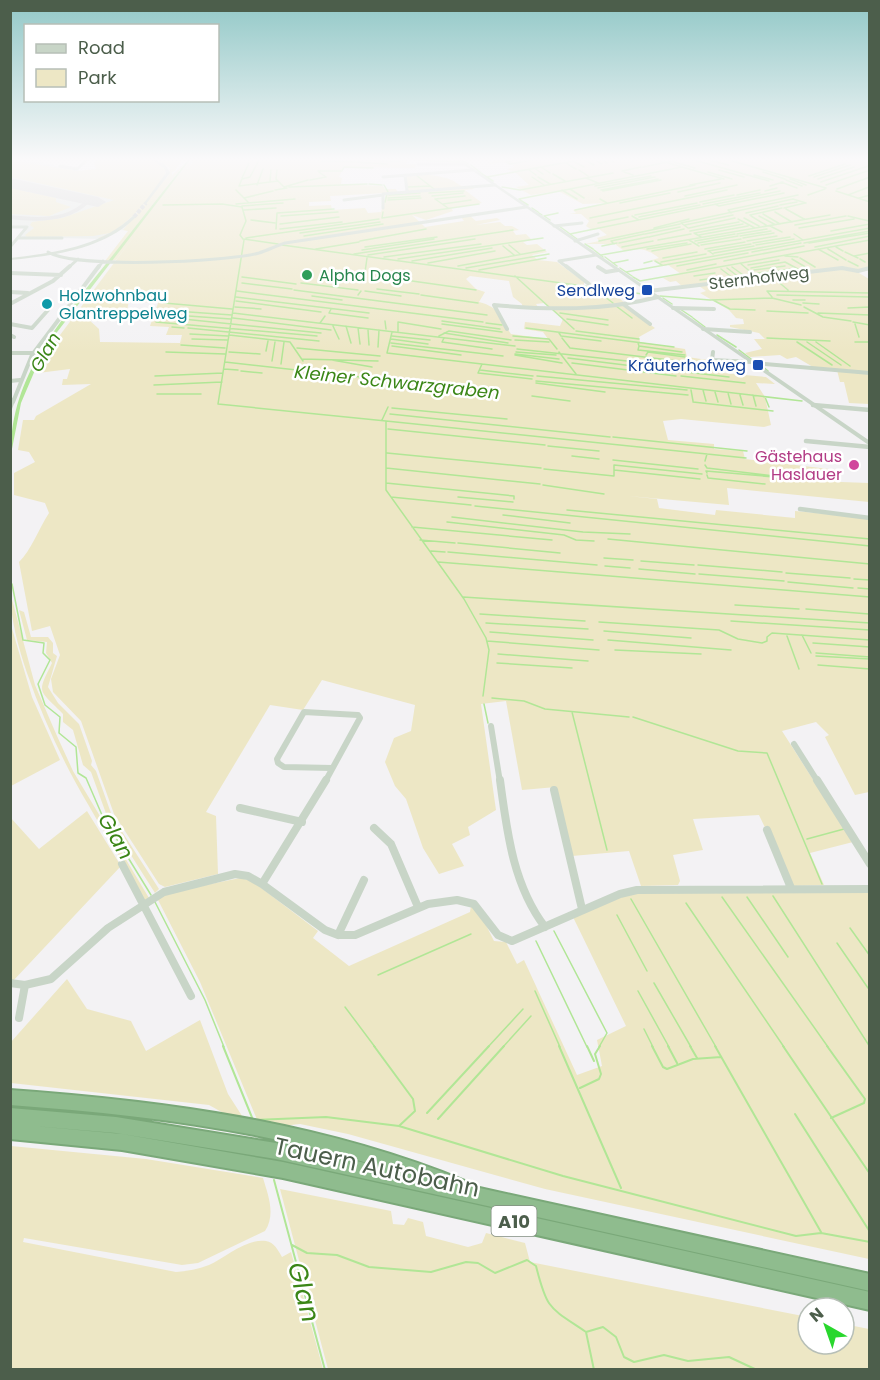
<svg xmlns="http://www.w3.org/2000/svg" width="880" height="1380" viewBox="0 0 880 1380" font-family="Poppins,sans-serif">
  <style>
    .airport { fill: #e4e9e5 }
    .green { fill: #ede7c5; fill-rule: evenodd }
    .water { fill: #b1e696 }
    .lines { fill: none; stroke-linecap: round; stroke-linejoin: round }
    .stream-far1 { stroke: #b1e696; stroke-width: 1.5 }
    .stream { stroke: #b1e696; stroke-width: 2 }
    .taxiway { fill: #d4d6d4; fill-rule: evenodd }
    .runway { fill: #d4d6d4; fill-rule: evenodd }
    .tertiary-tunnel { stroke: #c9cdca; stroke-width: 4; stroke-dasharray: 4 1.5; stroke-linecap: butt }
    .motorway-casing { stroke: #7aa879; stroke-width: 4 }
    .minor-far4 { stroke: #c8d5c7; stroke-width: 3 }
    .minor-far3 { stroke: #c8d5c7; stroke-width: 4 }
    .minor-far2 { stroke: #c8d5c7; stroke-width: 4.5 }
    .minor-far1 { stroke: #c8d5c7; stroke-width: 6 }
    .minor { stroke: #c8d5c7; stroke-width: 8 }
    .tertiary { fill: #c8d5c7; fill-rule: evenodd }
    .motorway { fill: #8fbc8e; fill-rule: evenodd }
    .leisure-dot { fill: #2e9e5b; stroke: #fff; stroke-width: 2 }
    .transit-dot { fill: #1a4fb4; stroke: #fff; stroke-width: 2 }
    .culture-dot { fill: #0f9aa8; stroke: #fff; stroke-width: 2 }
    .hotel-dot { fill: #d1479c; stroke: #fff; stroke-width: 2 }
    .labels { text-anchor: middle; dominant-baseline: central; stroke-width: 5; stroke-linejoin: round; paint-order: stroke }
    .far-leisure-label { font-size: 16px; fill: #27864d; stroke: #fff; text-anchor: start }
    .far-street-label { font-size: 16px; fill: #4c5e4b; stroke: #fff }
    .far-transit-label { font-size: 16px; fill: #164399; stroke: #fff; text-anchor: end }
    .far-culture-label { font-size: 16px; fill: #0d838f; stroke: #fff; text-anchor: start }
    .far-hotel-label { font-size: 16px; fill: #b23c85; stroke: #fff; text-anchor: end }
    .far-water-label { font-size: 18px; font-style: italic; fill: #3b8617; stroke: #fff }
    .shield { fill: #fff; stroke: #828e81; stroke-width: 1.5 }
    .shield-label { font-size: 18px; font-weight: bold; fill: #4c5e4b }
    .water-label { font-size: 21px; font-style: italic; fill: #3b8617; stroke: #fff }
    .near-street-label { font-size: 24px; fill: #4c5e4b; stroke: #fff }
    .near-water-label { font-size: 26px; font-style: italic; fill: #3b8617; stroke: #fff }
  </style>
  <rect width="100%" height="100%" fill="#f3f2f4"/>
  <path class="airport" d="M11,160H26L166,188V192L228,220L202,235L120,230L100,239L21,237L29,227L11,226Z"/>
  <path class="green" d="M11,160L77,171L96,169L94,162L99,160C118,160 156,152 166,171C160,192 120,232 100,239L98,238L110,233L93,236L27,237L25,235L34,228L30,225L32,222L62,218L114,200L11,177Z
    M182,160L175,171L172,172V175L185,163L109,261H105L128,231L123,230L168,176L170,168L159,161Z
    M195,160H408L406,164H416L415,168L344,167L339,177L342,178L341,184L383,186L385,189H396L398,193L407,192L406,175C420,174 432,174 446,178C458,181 457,188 472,187L474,189L465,190L482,203L451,208L453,211L426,220L412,215L425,227L464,221L461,217L470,216L476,221L497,218L500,220L476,225L500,222L505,226H512L519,230L513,231L516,235L526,234L532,240L523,242L527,245L537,244L547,252L532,255L538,260L557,262L584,282V286L600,289L613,298H619L626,304L622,305L655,328L639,337L640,342L685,349L687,357L722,362L723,373L766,377L775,384L756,383L765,397L771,425L764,427L681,419L663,421L668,440L714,444V449L743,451L745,459L837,470L841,482L869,483V502L727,488L729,505L628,496L657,499L659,508L715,515L716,510L795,518V511L869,518V792L855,795L825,737L829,735L816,722L782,731L853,842L810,853L824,885L793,886L759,815L693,819L703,850L673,855L680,881L678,885L641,886L629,851L572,856L556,787L522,790L506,701L481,704L496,810L468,827L470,835L452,844L464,866L439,874L423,848L406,799L395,786L385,762L394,738L411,731L415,705L322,680L303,710L270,705L206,812L216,816L218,874L165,887L159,884L114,814L81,721L53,692L51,679L60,655L50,626L32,631L19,562C31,551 39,528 49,513L45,503L14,495V473L35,462L29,452L18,450L23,420H34L36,416L91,384L62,385L63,379H67L70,369L38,373L51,347L138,231L116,260L111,261L188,163H191L187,169ZM386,193L381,212L368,213L365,208L332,210L331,205L309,206V202L331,201L330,196ZM470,276L509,281L513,297L522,304V307L540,310L536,304L544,303L563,319L560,326L525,322L524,329L543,332L548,339L511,334C501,319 500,307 479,302L485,292L476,289L466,279ZM129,301L158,303L150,326L169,327L166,335H182L180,343L100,342L99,329L88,319L125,320Z
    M494,160H869V267L854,270L869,279V404L849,403L844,382H840L837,370L813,367L796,357L787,359L780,355L750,357L745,353L762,349L754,339H765L759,333L730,327V325L744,324L743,319L736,318L729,310L700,293L706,291L699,286L683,287L676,281L670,282L663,278L681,274L668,265L662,266L652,260L659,258C646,248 639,248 624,251L615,244H585L599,241L597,238L607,235L599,229L592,230L586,226L589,221L581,214H569L576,213L573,210L607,203L583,204L558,191L531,195L516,187L529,185L515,172L507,169L515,167L506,162L489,164Z
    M11,188L56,198V202L71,207L49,216L11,214Z
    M10,592L35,685L57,736L73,771L149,898L144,901C128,868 107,838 89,806C64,764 43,719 27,673C18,646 11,621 10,592Z
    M19,610L24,612L31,637H48L53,643V653L57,656L48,687L58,703L79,724L92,761L91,765L96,771L112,816L159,889L155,893L108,819L91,772L83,765L73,730L63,722V714C39,689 36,695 52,663L46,653L47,642L27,640Z
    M11,625L32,697L60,760L11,786Z
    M87,811L121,866L13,981L10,980V817L39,849Z
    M240,878L252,881L318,931L313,938L349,966L470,912L471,906L481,915L494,941L506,942L517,964L524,960L577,1075L602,1066L597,1040L626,1026L573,917L626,895L639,893L869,891V1259L545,1189L348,1134L300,1124L282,1126L258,1122L200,982L157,898L162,894Z
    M67,979L87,1009L131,1021L146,1051L200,1020L228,1094L244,1119L227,1115L209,1105L11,1083V1042Z
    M11,1146L146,1159L263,1178C268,1195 276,1214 265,1231L198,1263L182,1265L24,1238L23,1242L176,1272C188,1271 198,1269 209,1265C225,1258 247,1238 266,1241C274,1242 278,1250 282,1257L291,1252L323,1369H11Z
    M280,1189L391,1211L393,1224L404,1225L408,1218L423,1222L426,1236L468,1247L482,1243L486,1233L525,1243L530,1262L808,1317V1344H844V1324L869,1329V1369H328Z"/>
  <path class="water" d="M188,160H190L44,349L21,403L11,454C10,377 60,322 105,265C133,230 160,195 188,160Z"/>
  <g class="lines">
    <path class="stream-far1" d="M367,160L388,161
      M415,160L458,162
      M456,160L461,164
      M462,160L468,164
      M515,160L506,162L510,164L532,160
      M585,160L594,165
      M595,160L602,164
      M602,160L607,163
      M610,160L614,162
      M657,160L666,162
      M694,160L769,181
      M709,160L728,165
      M729,160L826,188
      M322,161H326
      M328,161L355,162
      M390,161H400
      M631,161L639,160
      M258,162L250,177L242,179L239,186L278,181
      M357,162L387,164
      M575,162L584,167
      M674,162L695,168
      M566,163L576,169
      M668,163L724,179
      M471,165L481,173
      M541,167L550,173
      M643,167L677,160
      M534,168L543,174
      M277,170L276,179L284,187L308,180
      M529,170L536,175
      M579,170L588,176
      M719,170L744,177
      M318,171H342L344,167L373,168
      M622,171L641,167
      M624,172L633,175
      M708,172L732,179
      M763,172L785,179
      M482,174L493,181
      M553,174L565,181
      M416,175L434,189
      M754,175L773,180
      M809,176L845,164
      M487,177L579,160
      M532,177L544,185
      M538,177L550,184
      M814,177L850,165
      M242,178L249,163
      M586,178L598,183
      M790,179L806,185
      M818,179L854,167
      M310,180L326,177L319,172
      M786,180L802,186
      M270,181L271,170
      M781,182L797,188
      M821,182L868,166
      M369,184L382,185
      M257,185L263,169
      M384,185L388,192
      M690,185L721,179
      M826,185L870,170
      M595,186L651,176
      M770,186L783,182
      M289,187L367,184
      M408,187L430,186
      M502,187L520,190L613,173
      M598,188L655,177
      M570,189L584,198
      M837,189L870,177
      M236,190L248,202
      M275,190L287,188
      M562,190L577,199
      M601,190L658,179
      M603,191L661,180
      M765,191L777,188
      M836,191L870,202
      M678,192L720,183
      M429,193L464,191
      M389,195L420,193
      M737,195L760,190
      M808,195L825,189
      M848,195L869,187
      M432,196L463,193
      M685,196L737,185
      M244,198L273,191
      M388,198L420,196
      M859,198L870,195
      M435,199L465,196
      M435,199L448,208
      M519,199L682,167
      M600,199L607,203
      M388,200L421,198
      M520,200L528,205
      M385,202L387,194
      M700,202L734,195
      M620,203L670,193
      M236,204L295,199
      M443,204L471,200
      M703,204L760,193
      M715,204L719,206L784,193
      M163,205L222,204L242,207L246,221L240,235L243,239L278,244
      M780,205L797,202
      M242,206L283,203
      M532,208L538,212
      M784,208L805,203
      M786,209L804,219
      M244,210L276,208
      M575,210L695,185
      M383,212L382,218L479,204
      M775,212L792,222
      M539,213L542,215
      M731,213L728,210L798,195
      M746,213L778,206
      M763,214L780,224
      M635,215L697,203
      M750,215L782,208
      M281,216L338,212
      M544,216L558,213
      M544,216L550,220
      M632,216L639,220
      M751,216L766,225
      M759,216L774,224
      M848,216L869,221
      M639,217L700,205
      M590,218L727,190
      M744,218L759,226
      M738,219L755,228
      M251,220L275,223
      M598,223L628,217
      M280,224L339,217
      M685,225L733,215
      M795,225L846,216
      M559,226L577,239
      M770,226L782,232
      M654,228L689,219
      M688,228L681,223L793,199L806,203
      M689,228L735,218
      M799,228L854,219
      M276,229L277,213L334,209
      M280,229L342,222
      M690,231L739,222
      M831,231L870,224
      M300,233L380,222
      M694,233L701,237
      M695,233L743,224
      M570,234L780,191
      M645,234L680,227
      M737,234L767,229
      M794,234L803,240
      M699,235L748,226
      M304,236L383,224
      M740,236L771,231
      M649,237L684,229
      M246,238L379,219
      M743,238L774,233
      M244,240L218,404L386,421V490L464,599L486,638L489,650L483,696
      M658,240L691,234
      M689,240L699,246
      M360,241L426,229
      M599,241L680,224
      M695,241L735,234
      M747,241L777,236
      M619,243L648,237
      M698,243L738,236
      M753,243L790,237
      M804,243L870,231
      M809,243L870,233
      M585,244L593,249
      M614,244L611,241L644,234
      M282,245L650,295
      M509,245L520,254
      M701,245L741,239
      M756,245L794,239
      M503,246L514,255
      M602,246L617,243
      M365,247L437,237
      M622,247L653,241
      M815,247L870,236
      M836,247L843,251
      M316,249L359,242
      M647,249L687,243
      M705,249L745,242
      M818,249L838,260
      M828,249L846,260
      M362,250L434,239
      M594,250L603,257
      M652,251L691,244
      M708,251L751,244
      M710,252L713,254
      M752,252L801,243
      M845,252L858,258
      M714,253L754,246
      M354,254L513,230
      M368,255L475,239
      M601,255L830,215
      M785,256L798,257
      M854,256L870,253
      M384,257L481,244
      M605,257L617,266
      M663,258L697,252
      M800,258L815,267
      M398,259L543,238
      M792,259L807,268
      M860,259L865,262
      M412,261L492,248
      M655,261L662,265
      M724,261L804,246
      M848,261L858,266
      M661,262L706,254
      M428,263L495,251
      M613,263L628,260
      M644,263L652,261
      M740,263L753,274
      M748,265L779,260
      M458,266L545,250
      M677,266L748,253
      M732,267L746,277
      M466,268L549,254
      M620,268L632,276
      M727,268L740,278
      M751,268L785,262L798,269
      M721,269L733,278
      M479,270L546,258
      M687,270L716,264
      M754,270L785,266
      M365,272L367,258
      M626,272L870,228
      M758,273L791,269
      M515,276L549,307
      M694,276L715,273
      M242,277L296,284
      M633,277L640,281
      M405,278L407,272
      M775,279L788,290
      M405,280L476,290
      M700,280L722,277
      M640,281L870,240
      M242,283L292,289
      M301,283L358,290
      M565,284L579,296
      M644,284L651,289
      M583,286L591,293
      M593,288L613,303
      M377,289L419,294
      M294,290L487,315
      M237,291L483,322
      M365,291L401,296
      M358,295L361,291
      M421,295L478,303
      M777,295L870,297
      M312,296L342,300
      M660,296L710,300L772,298L801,305
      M236,297L369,313
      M772,297L767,291L870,293
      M663,298L672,304
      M713,300L730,309L755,310
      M793,300H805
      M236,301L321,312
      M164,303L232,309
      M803,303L819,304
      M616,306L632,318
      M235,307L261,309
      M804,307L823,317L851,321
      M848,308L870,307
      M331,309L329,313L368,318
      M680,309L692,317
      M161,310L232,315
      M553,310L574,329
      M767,311L808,313
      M233,313L515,346
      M560,313L608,320
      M818,313L870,315
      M160,314L231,319
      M233,318L331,330
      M693,318L705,327
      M183,319L321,333
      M567,319L608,325
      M385,321L386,329
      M442,321L500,329
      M156,322L317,336
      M853,322L870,325
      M320,323L325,316
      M486,323L502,325
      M442,324L502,332
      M855,324L859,337
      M333,326L339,339
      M346,326L351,343
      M172,327L184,328
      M188,328L319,341
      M358,328L360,344
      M526,328L674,347
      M368,330L369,345
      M398,331V322L441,329
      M576,331L639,339
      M392,332L387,353L802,401
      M444,333L508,343
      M559,333L561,336L601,341
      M190,334L228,336
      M229,335L290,342L303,361
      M717,335L736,347
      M392,336L430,340
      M439,336L449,331L511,340
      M513,336L549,339L557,349
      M444,338L442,342L492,349
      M562,338L570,348L727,367
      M767,338L830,341
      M192,339L227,340
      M391,339L428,344
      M515,340L549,342
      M797,342L832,365
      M807,342L841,365
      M816,342L850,366
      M855,342H870
      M391,343L503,356
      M638,343L639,346L682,352
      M181,345L225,348
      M392,346L461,355
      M639,346L638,350L685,355
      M378,347L379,330
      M297,348L380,356
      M517,349L719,371
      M739,350L751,359
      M266,351L268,341
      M166,352L225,354
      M229,352L260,354
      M516,352L556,355
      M559,352L576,374
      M515,354L559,359
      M515,355L562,363
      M646,355L648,352L685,357
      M568,358L682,372
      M302,359L378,361
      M332,360L372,367
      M272,361L275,342
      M225,362L477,390
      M572,363L676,376
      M281,364L284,342
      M482,364L478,373L532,379
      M762,366L768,371
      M224,369L238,370
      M480,370L533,376
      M241,371L262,373
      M686,372L729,377
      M155,376L223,373
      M537,376L687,390
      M681,376L745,383
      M536,381L688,395
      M536,383L605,392
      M154,385L222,382
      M691,390L693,401
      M703,390L706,401
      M715,392L718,402
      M728,393L731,404
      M157,394H201
      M740,395L743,405
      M753,395L756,406
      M532,396L570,401
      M765,397L769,407
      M693,402L773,411
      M392,408L507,419
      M390,414L610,437
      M382,420L388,407
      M386,421L746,458
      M388,429L545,445
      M613,437L747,451
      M548,446L599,451
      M387,453L541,468
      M572,456L599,459
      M613,460L698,469
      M705,461L707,454
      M705,465L707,468L774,476
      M386,468L540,484
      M544,469L614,476V465L702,474
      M614,470L700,479
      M707,473L706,471L774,477
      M707,475L708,478L765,484
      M386,483L514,496V499
      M543,485L604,494
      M391,497L471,505
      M458,497L513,502
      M475,506L870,546
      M567,510L870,539
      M503,515L570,523
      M452,517L583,532L630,534
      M447,522L564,535L576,540L594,541
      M412,527L552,540
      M608,539L870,564
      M420,540L455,543
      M458,543L560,553
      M431,551L445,552
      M448,552L597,565
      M604,558L633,560
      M641,561L694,565
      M438,562L870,597
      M698,565L782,572
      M605,566L630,568
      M639,569L695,574
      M786,573L850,578
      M699,574L784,581
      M854,579L870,580
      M788,582L853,588
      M12,584L23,640L44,643L43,653L50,660L38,684L45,705L60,717L59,733L76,747L78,773L86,778L102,815L151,895
      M858,588L870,589
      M463,597L870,623
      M735,605L799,609
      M806,609L869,614
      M480,614L585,621
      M731,621L870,630
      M599,622L719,630L738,639L762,643L767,641V637L772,633L870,640
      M486,623L588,629
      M604,631L691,638
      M490,632L593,640
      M802,635L811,653
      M787,636L799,669
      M608,640L731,650
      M487,641L599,650
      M813,643L870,647
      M615,650L701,654
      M816,653L870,657
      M498,654L588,661
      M816,656L870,659
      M497,663L572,668
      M818,665L870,669
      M492,698L524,701L545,709L629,717
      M484,704L488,723
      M572,712L607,850
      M633,717L738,751L767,753L822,884
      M807,839L844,829
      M773,896L870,1047
      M722,897L828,1047
      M747,897L788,957
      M631,899L716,1047
      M155,902L205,1000L224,1047
      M686,903L784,1047
      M617,915L647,971
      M850,928L870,956
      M554,931L607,1033L599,1047
      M536,941L587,1047
      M837,943L868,988
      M378,975L471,934
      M654,983L691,1047
      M535,991L560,1047
      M638,991L669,1047
      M345,1007L375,1047
      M644,1029L653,1047
      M488,1047L523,1009
      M503,1047L531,1016"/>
    <path class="stream" d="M223,1046L253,1120L326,1117L399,1126L563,1176L796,1236L821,1233L870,1242
      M374,1046L413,1099L415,1111L399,1126
      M559,1046L621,1188
      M587,1046L594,1061
      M652,1046L663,1067L667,1069L693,1059L721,1057
      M668,1046L677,1063
      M690,1046L697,1058
      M715,1046L821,1232
      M783,1046L870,1174
      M827,1046L865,1099L864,1103L831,1118
      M869,1046L870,1048
      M580,1088L599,1079L601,1074L595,1054L600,1046
      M427,1113L489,1046
      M795,1114L870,1232
      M438,1119L504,1046
      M274,1180L325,1370
      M292,1245L307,1253L337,1255L369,1267L431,1272L466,1262L478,1263L495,1273L527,1260L536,1266C547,1310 549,1307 586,1332L594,1370
      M586,1332L603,1327L616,1337L624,1357L634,1362L664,1355L688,1361L729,1357L757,1370"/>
    <path class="taxiway" d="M83,198H87L89,203C68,223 38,222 10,219V215C36,218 64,220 84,202Z"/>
    <path class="runway" d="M10,178L98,197L106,202L98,207L10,188Z"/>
    <path class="tertiary-tunnel" d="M134,217L146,203"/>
    <defs>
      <path id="motorway" d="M10,1090C165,1101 321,1122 465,1181L466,1185L870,1274V1291L276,1159L116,1133L34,1126L122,1134L283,1162L870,1292V1310L283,1178L122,1150L10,1139V1108L116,1117L276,1143L374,1165C256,1128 133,1114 10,1105Z"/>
    </defs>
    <use href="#motorway" class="motorway-casing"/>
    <path class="minor-far4" d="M418,164H465
      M60,166L77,169L87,160
      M405,175L407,191
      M383,177L473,170
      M344,200L383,195
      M383,208V194L495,185
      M554,226L582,223
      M10,227H27
      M18,238H62
      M575,241L598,234
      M10,247L27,227
      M48,252C74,269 226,262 259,253C268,250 276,246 285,243L526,207
      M68,268L78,259
      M98,268L103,261
      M568,268L559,261L596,255"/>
    <path class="minor-far3" d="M566,266L589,284
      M598,267L606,272L618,270
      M10,273L61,275
      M649,291L842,268L858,271L870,268
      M10,292L28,293
      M10,304L53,281L70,266
      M623,304L650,324
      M673,308L714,309
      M10,324L32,328L48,310
      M507,329L494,305C549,310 604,311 658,297
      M703,329L750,332
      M10,335L14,337
      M713,352L712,360L752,362
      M10,353H34
      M753,363L870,373
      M10,381L20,380
      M13,402L32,355L99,266"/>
    <path class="minor-far2" d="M813,405L870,410
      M10,408L13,400
      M806,441L870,447
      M800,509L870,518"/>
    <path class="minor-far1" d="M491,726L500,782
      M794,744L818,782
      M325,782L360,718L358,715L304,712L277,759L278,763L284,767L332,768"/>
    <path class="minor" d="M500,780C507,832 513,885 545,927
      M817,780L870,864
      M554,790L582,909
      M240,808L302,822
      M374,828L391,844L418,907
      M767,830L791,888
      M122,864L191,996
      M262,884L326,780
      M338,935L364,880
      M10,983L25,985L51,979L108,928L164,892L235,874L248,876L262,884L325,930L338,935H355L428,904L457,900L474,904L498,935L512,941L620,894L637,890L870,889
      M19,1018L25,985"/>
    <path class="tertiary" d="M152,160C161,160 167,165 170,173L146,204L144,203L166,173L164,168Z
      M457,160H461L870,441V446Z
      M133,216L136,217C105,249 53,256 10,260V258C53,253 100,247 133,216Z"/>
    <use href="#motorway" class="motorway"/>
  </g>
  <linearGradient id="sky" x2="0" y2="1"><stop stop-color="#92c8c7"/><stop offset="0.45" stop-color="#faf9fa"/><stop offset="1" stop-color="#faf9fa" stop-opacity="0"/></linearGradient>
  <rect width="880" height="353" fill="url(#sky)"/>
  <circle class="leisure-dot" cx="307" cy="275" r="6"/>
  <g class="transit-dot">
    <rect x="641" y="284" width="12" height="12" rx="3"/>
    <rect x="752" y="359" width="12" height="12" rx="3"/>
  </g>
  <circle class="culture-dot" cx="47" cy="304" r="6"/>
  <circle class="hotel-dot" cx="854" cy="465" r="6"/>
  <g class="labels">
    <g class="far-leisure-label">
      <text x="319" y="275">Alpha Dogs</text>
    </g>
    <g class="far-street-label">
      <text transform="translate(759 278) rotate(-7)">Sternhofweg</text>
    </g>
    <g class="far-transit-label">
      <text x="635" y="290">Sendlweg</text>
      <text x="746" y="365">Kräuterhofweg</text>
    </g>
    <g class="far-culture-label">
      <text x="59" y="295">Holzwohnbau<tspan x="59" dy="18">Glantreppelweg</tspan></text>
    </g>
    <g class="far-hotel-label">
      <text x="842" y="456">Gästehaus<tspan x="842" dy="18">Haslauer</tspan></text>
    </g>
    <g class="far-water-label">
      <text transform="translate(45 352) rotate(-60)">Glan</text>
      <text transform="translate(397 382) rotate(6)">Kleiner Schwarzgraben</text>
    </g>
    <rect class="shield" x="491.5" y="1206" width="45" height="30" rx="4.5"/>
    <g class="shield-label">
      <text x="514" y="1221">A10</text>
    </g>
    <g class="water-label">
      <text transform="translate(116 836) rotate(60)">Glan</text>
    </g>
    <g class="near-street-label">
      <text transform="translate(377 1167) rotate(12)">Tauern Autobahn</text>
    </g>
    <g class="near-water-label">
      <text transform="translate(304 1292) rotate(75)">Glan</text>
    </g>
  </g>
  <rect width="880" height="1380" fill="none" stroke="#4c5e4b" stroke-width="24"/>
  <rect x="24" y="24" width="195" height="78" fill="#ffffff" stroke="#b7bfb7" stroke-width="1.5"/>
  <rect x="36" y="44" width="30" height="9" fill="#c8d5c7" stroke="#b7bfb7" stroke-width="1.5"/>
  <text x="78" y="54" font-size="18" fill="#4c5e4b">Road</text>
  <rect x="36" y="69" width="30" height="18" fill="#ede7c5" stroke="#b7bfb7" stroke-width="1.5"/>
  <text x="78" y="84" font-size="18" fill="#4c5e4b">Park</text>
  <g transform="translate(826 1326) rotate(320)"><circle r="28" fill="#ffffff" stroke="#b7bfb7" stroke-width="1.5"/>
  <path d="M0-4.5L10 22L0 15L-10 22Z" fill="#29d72d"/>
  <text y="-9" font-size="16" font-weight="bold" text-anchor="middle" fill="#4c5e4b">N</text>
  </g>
</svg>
